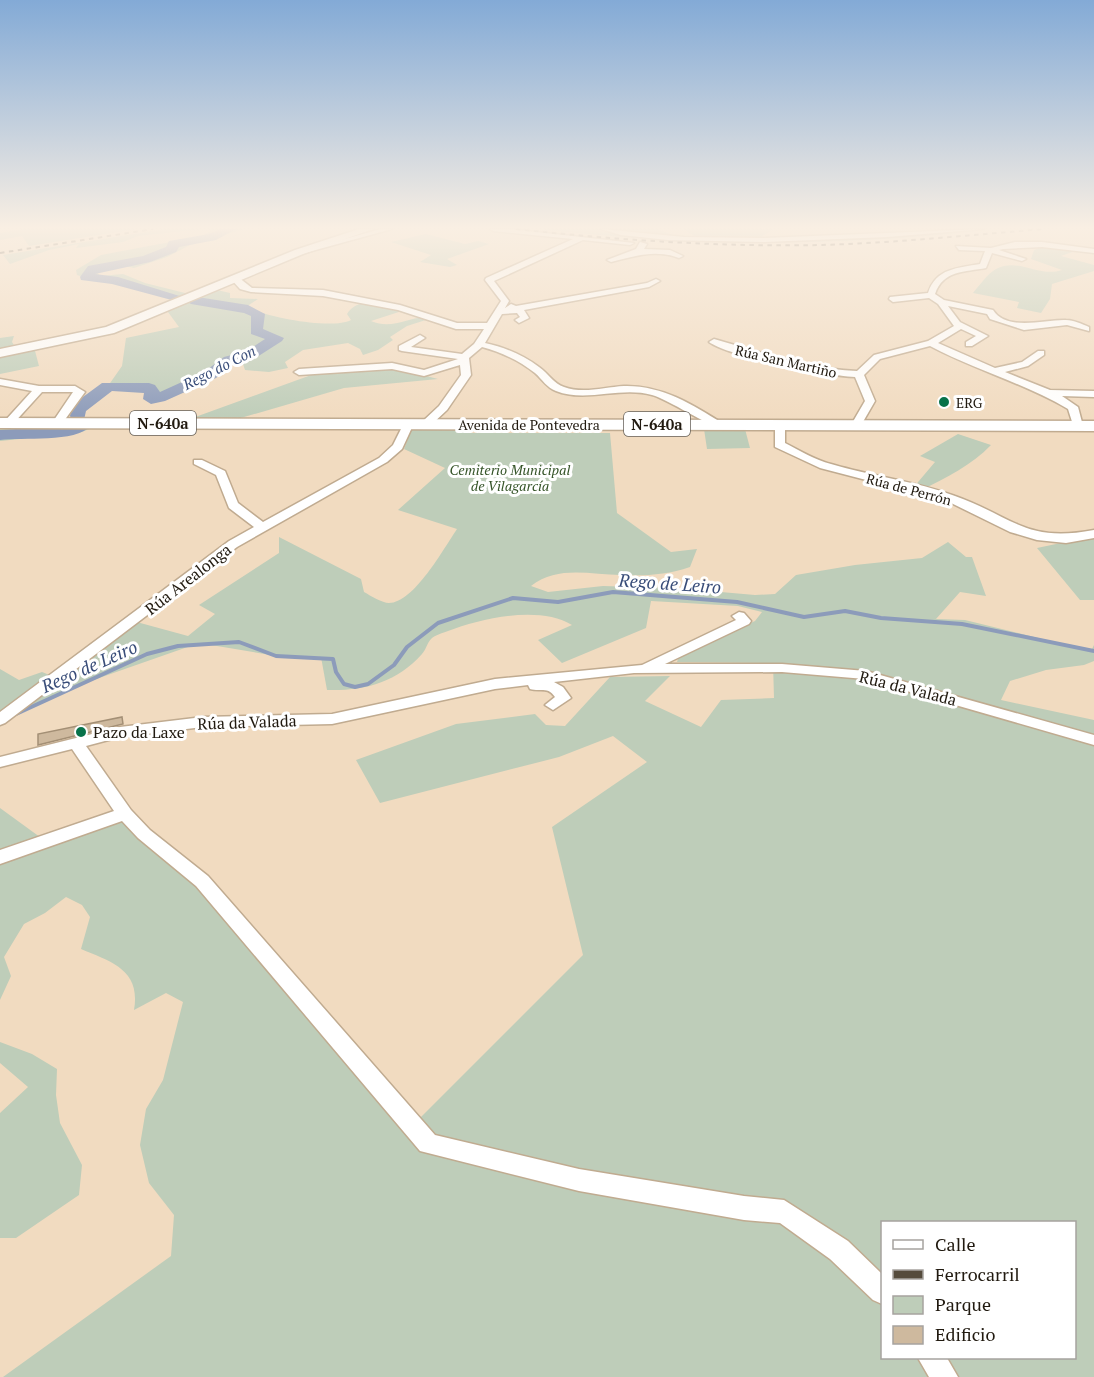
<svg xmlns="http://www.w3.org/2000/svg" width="1094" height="1377" viewBox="0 0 1094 1377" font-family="'PT Serif',serif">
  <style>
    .green { fill: #becdb9; fill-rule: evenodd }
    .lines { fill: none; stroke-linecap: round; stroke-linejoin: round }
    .stream { stroke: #8c9bba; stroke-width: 4 }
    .river { fill: #8c9bba; fill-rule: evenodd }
    .building { fill: #ceb99e; stroke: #a38f75; stroke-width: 1.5 }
    .street-casing { stroke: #c0ab90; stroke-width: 3 }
    .secondary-casing { stroke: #c0ab90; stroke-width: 3 }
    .primary-casing { stroke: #c0ab90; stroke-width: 3 }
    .street { fill: #fff; fill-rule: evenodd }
    .secondary { fill: #fff; fill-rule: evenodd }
    .primary { fill: #fff; fill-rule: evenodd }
    .rail { stroke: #554b3c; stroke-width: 2; stroke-dasharray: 4.5 4.5; stroke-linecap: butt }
    .poi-dot { fill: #07724a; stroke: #fff; stroke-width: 2 }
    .labels { text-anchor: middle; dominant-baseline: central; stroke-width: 6; stroke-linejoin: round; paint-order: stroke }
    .far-street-label { font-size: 14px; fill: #211a10; stroke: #fff }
    .far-poi-label { font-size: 14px; fill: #211a10; stroke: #fff; text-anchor: start }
    .far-park-label { font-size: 14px; font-style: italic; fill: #355428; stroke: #fff }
    .far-water-label { font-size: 15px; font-style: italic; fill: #394d79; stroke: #fff }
    .shield { fill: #fff; stroke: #645f58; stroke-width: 1.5 }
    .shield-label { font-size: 15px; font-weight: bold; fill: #211a10 }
    .street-label { font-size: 16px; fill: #211a10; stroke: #fff }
    .poi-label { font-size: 16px; fill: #211a10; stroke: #fff; text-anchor: start }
    .water-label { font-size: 18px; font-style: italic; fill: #394d79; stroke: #fff }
  </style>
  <rect width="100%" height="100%" fill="#f1dbc0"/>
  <path class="green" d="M24,229H137L29,246L22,236L0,240V233Z
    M165,229H201L138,236L123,242L76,248L79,244L49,250L10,264L3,255Z
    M209,229H244L190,245L167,257L134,268L125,266L96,271L100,276L123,274L145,283L189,294L204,295L217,290L230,293V298L258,299L246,307C267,317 331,330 351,320L347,314C359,294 387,306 405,310L371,321C395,331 409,314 432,318L407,326L390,337L393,340L378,350L363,355L360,349L348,343L303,350L285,362L288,368L269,372L245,370L242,361L235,358L210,375L159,398L151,399L152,391L149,388L108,386L122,366L126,338L179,327L165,308L181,301L110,280H91L77,275L76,270L101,255L202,236L211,231Z
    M540,229H657L676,236L696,237L683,229H773L760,238L952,231L958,233C819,247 679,245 540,229Z
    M426,234L465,244L478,241L489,244L447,259L457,265L450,267L420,262L431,255L391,242Z
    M1047,245L1078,250L1061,256L1094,265V271L1052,284L1050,299L1041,313L1017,308L1019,302L973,293C979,286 988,273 996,269C1019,257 1039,278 1062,270L1031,259L1034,250Z
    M14,336L12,342L17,350L34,347L39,366L0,374V338Z
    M399,369L438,379L344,388L220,424H176L314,374Z
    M414,423L467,424L466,433H610L617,513L671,552L697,549L690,567C667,575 645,576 621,575C590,575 558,565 531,586L548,592L603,586L675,588L755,595L775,594L796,575L855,565L922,558L948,542L966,557H972L986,596L960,592L936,619L965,620L1091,651L1094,645V661L1084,665L1046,670L1010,681L1001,700L1094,720V1377H3L171,1256L174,1215L149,1183L140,1145L146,1109L163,1080L183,1002L166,993L134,1010C141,970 112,962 81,949L90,917L82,905L66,897L45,913L24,924L4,957L11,976L0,1000V808L44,840L125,814L202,882L413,1125L583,955L552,827L647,762L613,736L559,757L380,803L356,760L456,724L535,714L546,725L565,726L610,677L670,676L645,701L701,727L721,700L774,698L773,663L677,662L679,656L755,621L762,612L738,606L651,601L646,628L562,663L538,640L572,625C540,605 481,618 448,631C443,633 435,635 431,639C427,643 426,650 422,654C396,683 364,691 327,690L321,657L276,656L199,643L82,684L0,719V669L19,680L42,672L57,678L133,621L188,636L215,614L199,605L279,553V537L361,579L364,592C371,596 382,603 389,603C414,603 444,548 457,529L398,510L445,468L404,449ZM882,1222H1074V1358H882Z
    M0,428H92L79,433L0,441Z
    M704,429H745L750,448L707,449Z
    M958,434L991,445C972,465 946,478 921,490L913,488L935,462L920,456Z
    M1094,536V600H1080L1037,548Z
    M0,1042L32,1054L57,1069L56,1095L60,1123L82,1165L79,1195L16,1238H0V1113L28,1087L0,1063Z"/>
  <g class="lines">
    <path class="stream" d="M16,714L147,654L178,646L239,642L276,656L333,659L336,672L344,684L355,687L368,684L394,665L407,647L438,623L513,598L558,602L613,592L737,602L804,617L845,611L881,618L962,624L1094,651"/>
    <path class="river" d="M221,229H236L216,240L179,247L176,252L150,262L95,274L118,277L186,298L191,296L248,305L265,314L263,329L284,338L282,341L257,357L234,363L216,378L165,401L151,404L143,399L144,393L112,391L86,411L84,420H72L70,416L72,405L102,383H149L155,385L160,392L204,372L224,357L247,351L265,339L251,334V316L244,313L191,304L184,300L179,302L112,284L81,280L80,277L88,266L143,256L166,247L169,241L209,234Z
      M82,421L90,426C77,443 21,437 0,440V430L62,426Z"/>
  </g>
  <path class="building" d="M122,717L123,724L38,745V734Z"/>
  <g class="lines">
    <defs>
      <path id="street" d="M381,229H392L301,254L297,252Z
        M490,229H510L634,243L630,245L583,240L494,281L509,301L505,308L511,304L516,306L647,283L656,279L660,281L649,287L524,310L529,318L519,323L515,320L520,317L517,313L502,314L485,343C504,347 523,355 539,367C548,373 554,384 564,387C583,394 605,387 624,386C661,385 692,404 722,423V427C712,429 668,399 652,395C620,386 587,403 556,391C547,388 542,379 535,373C520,361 501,352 482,347L469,358L471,375L447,410L431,425H423V421L439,406L461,375L460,365L424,376L392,369L299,375L294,372L299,369L392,363L424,370L458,359L402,351L399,350V346L420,335L425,338L411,347L462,354L474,344L484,329H456L398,310L323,296L251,292L240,289L231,279L238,277L252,288L323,290L400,305L457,323H487L501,301L485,280L486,278L573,239L493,231Z
        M601,229L684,237L764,238L984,229L887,237L764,242L668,240L621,235Z
        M640,242L647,244L644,249L670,250L683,256L679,258C655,249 635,256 611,262L607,260L636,249Z
        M1015,242H1042L1094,249V253L1042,247L1003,249L999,250L1026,259L1022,261L992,253L986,268C965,272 943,270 935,294L944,300L993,310C1007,332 1046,319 1066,320C1074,320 1082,324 1089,327V331L1067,325L1024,330L990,319L987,314L948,306L960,322L988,336L972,346H966V342L976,336L961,329L938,343L995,368L1022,362L1038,351H1044V355L1028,366L1005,372L1050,390L1094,391V397L1062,396L1078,407L1083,426L1082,428H1074L1068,409C1024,383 975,370 930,346L880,359L864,375L875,401L860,427L856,428L851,425L865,401L855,377C828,376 730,357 709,342L714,339C761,352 808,369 857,371L874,355L928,341L954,326L938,304L929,298L893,302L889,299L890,297L928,293C936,268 958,268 980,264L985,251L959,250L956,246L991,248Z
        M0,379L39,386H75L85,392L61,425L52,423L73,392H42L12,425L8,426L3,423L32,391L0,385Z
        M409,420L414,423L402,449L387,462L237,547L5,723L0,725V712L229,541L254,527L229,508L216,475L194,464V460H202L225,471L238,503L263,522L379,458L393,445L404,423Z
        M780,422L785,425V443C799,450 815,460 831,464C871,476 916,481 955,496C1014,517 1025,543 1094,530V538L1066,543L1037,540L1010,532L947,501L820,468L775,447V425Z
        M739,612L744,613L751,621L749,624L665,664H782L866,671L1094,735V745L865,679L782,672L634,673L554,682L563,687L571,698L553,710L545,705L555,697C548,686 540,692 530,689L528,685L495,689L332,724L203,727L120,737L86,746L131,810L150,830L208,876L435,1135L579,1169L744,1196L784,1200L848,1241L882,1274V1304L873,1300L830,1259L780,1223L744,1220L579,1191L420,1151L196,886L138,838L122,821L0,864V850L114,811L72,749L0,767V757L120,727L203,717L332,714L495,679L642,665L736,620L732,616Z
        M918,1358H947L958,1377H929Z"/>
      <path id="secondary" d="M359,229H373L303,254L114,333L0,357V349L106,327L295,250Z"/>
      <path id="primary" d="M0,418L1094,421V431L0,428Z"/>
    </defs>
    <use href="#street" class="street-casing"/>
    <use href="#secondary" class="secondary-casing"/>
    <use href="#primary" class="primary-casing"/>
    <use href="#street" class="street"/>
    <use href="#secondary" class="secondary"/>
    <use href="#primary" class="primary"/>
    <path class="rail" d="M516,229C617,240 719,247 820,245C895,243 969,235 1043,229
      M0,253L153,229"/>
  </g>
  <linearGradient id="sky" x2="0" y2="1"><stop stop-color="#83aad6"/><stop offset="0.54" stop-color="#f9efe3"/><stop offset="1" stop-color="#f9efe3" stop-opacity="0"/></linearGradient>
  <rect width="1094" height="421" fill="url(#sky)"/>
  <g class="poi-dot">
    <circle cx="944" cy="402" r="6"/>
    <circle cx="81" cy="732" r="6"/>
  </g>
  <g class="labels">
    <g class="far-street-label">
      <text transform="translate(786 361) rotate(13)">Rúa San Martiño</text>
      <text x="529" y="424">Avenida de Pontevedra</text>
      <text transform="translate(909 489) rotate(15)">Rúa de Perrón</text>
    </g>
    <g class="far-poi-label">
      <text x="956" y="402">ERG</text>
    </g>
    <g class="far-park-label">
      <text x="510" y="469">Cemiterio Municipal<tspan x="510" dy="16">de Vilagarcía</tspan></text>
    </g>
    <g class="far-water-label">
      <text transform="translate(219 367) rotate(-27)">Rego do Con</text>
    </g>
    <g class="shield">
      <rect x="130" y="411" width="66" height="24" rx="4.5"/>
      <rect x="624" y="412" width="66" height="24" rx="4.5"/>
    </g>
    <g class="shield-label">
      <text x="163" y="423">N-640a</text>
      <text x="657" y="424">N-640a</text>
    </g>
    <g class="street-label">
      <text transform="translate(188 579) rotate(-38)">Rúa Arealonga</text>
      <text transform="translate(908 688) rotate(14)">Rúa da Valada</text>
      <text transform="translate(247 722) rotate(-2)">Rúa da Valada</text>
    </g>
    <g class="poi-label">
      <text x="93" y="732">Pazo da Laxe</text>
    </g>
    <g class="water-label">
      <text transform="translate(670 583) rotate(4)">Rego de Leiro</text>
      <text transform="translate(89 666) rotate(-24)">Rego de Leiro</text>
    </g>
  </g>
  <rect x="881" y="1221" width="195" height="138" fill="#ffffff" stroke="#a6a39f" stroke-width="1.5"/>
  <rect x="893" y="1240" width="30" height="9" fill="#ffffff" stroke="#a6a39f" stroke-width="1.5"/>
  <text x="935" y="1251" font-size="18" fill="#211a10">Calle</text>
  <rect x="893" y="1270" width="30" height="9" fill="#554b3c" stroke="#a6a39f" stroke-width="1.5"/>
  <text x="935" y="1281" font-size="18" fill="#211a10">Ferrocarril</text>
  <rect x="893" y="1296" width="30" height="18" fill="#becdb9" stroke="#a6a39f" stroke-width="1.5"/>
  <text x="935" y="1311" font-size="18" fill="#211a10">Parque</text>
  <rect x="893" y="1326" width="30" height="18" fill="#ceb99e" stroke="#a6a39f" stroke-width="1.5"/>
  <text x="935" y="1341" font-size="18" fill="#211a10">Edificio</text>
</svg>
